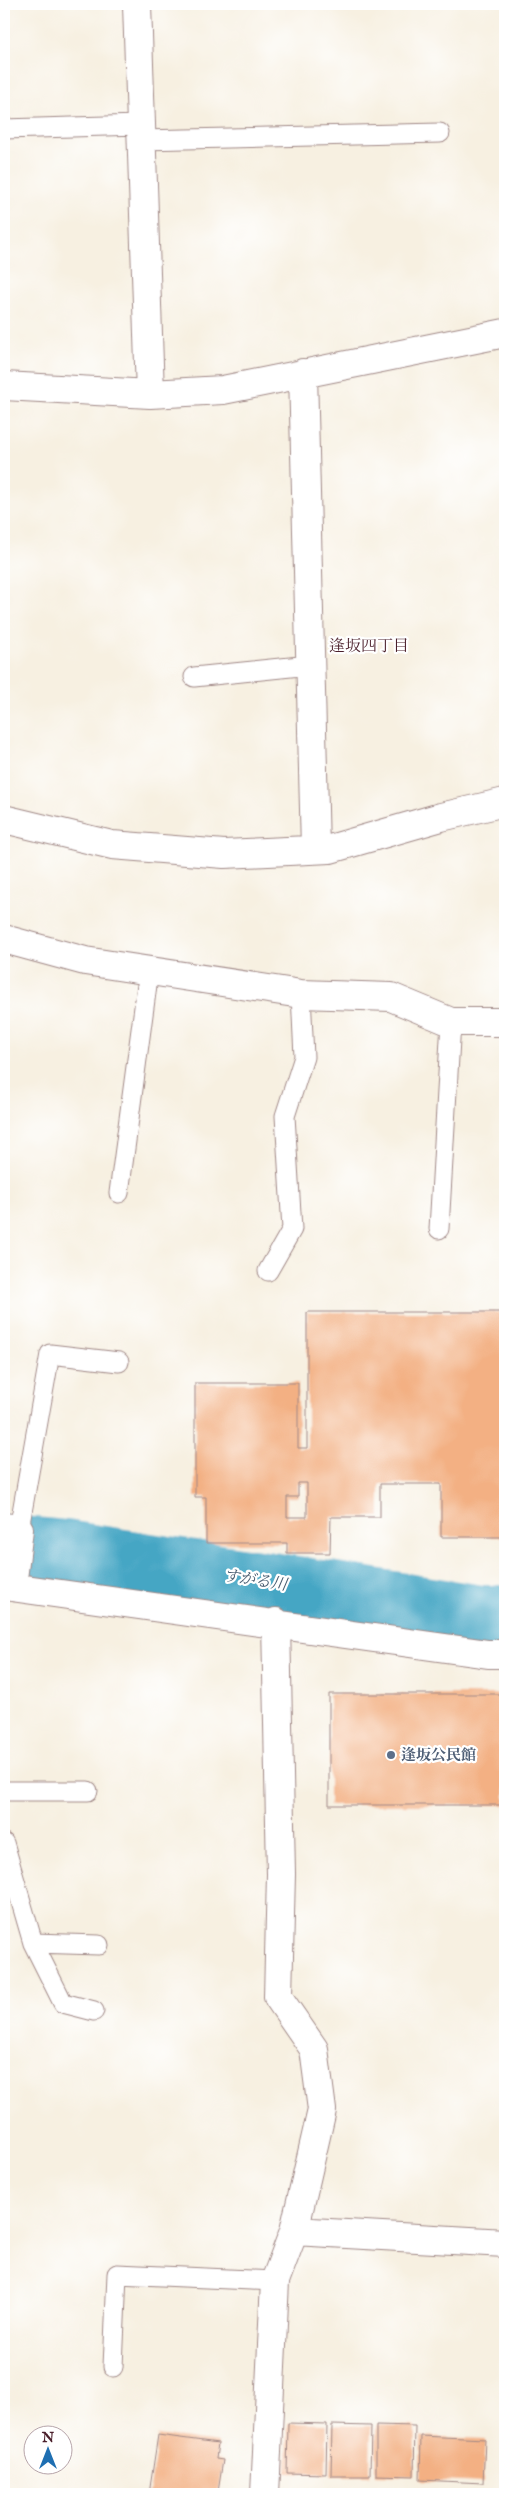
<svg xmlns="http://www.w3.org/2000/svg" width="509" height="2498" viewBox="0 0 509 2498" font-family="'IM FELL English','Noto Serif JP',serif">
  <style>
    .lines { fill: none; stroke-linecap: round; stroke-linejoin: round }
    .river { stroke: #45a6c4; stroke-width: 64 }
    .building { fill: #f3b083; fill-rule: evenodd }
    .lane-casing { stroke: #a08886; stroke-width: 21 }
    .street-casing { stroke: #a08886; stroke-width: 30 }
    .lane { stroke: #fff; stroke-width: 19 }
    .street { stroke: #fff; stroke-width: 28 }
    .service-dot { fill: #5c6f8a; stroke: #fff; stroke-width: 2 }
    .labels { text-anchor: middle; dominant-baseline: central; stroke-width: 4.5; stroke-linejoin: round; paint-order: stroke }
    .service-label { font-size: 15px; font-weight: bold; fill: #4e5e75; stroke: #fff; text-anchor: start }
    .neighbourhood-label { font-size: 16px; fill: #4a1f2b; stroke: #fff }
    .water-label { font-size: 16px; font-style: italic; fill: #485c70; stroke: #fff }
  </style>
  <rect width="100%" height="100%" fill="#fff"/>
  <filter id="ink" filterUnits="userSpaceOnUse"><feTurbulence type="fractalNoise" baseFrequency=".02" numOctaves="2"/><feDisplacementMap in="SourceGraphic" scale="10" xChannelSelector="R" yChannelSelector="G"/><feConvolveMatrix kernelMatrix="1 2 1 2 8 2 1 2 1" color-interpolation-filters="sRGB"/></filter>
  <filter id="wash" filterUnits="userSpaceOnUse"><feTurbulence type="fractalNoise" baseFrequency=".0096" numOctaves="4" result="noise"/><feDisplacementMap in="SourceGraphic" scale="20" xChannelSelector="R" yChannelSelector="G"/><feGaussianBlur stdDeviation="1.12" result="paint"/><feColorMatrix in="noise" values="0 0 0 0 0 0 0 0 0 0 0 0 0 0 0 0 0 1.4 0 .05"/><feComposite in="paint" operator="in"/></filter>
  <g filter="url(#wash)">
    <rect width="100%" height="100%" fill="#f7f0e1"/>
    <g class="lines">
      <path class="river" d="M4,1546L66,1552L482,1617H505"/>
    </g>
    <g id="blocks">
      <path class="building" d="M307,1312H505V1537H441V1484H380V1517H331L330,1553H287V1543H206V1497H195V1383H298V1448H307ZM298,1483H307V1517H287V1497H298Z
        M329,1694H505V1805H329Z
        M288,2423L327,2424L326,2474L287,2473Z
        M332,2425L371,2426L370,2476H331Z
        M376,2425L415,2426L414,2476L376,2475Z
        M158,2435L218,2443L216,2459L223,2460L218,2492L211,2491V2494H149Z
        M421,2436L485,2439L483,2483L420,2480Z"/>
    </g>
  </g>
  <g filter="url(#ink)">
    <use href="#blocks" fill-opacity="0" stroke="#a08886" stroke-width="1"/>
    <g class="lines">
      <defs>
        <path id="lane" d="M4,129L140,125
          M141,140L440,133
          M194,677L310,665
          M119,1193L149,970
          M439,1229L451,1022
          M268,1271L292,1229L285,1116L304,1057L301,994
          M19,1529L50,1354L119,1362
          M4,1791H88
          M4,1843L33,1943L63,2003L94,2011
          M33,1943L99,1945
          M113,2367L117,2274L275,2281"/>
        <path id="street" d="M137,4L150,394
          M303,373L315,849
          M4,386L150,394L223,390L505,333
          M4,819L112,845L224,854L330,849L441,817L505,802
          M4,939L85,961L301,994L391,997L451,1022H505
          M4,1527L19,1529L12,1587
          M4,1586L488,1654H505
          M294,2231L505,2243
          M265,2494L275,2281L294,2231L322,2110L314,2049L278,1997L281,1874L276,1622"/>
      </defs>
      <use href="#lane" class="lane-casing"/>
      <use href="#street" class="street-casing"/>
      <use href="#lane" class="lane"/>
      <use href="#street" class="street"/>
    </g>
  </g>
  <circle class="service-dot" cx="391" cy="1755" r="5"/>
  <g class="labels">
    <g class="service-label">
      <text x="401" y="1755">逢坂公民館</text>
    </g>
    <g class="neighbourhood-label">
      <text x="369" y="647">逢坂四丁目</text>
    </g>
    <g class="water-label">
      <text transform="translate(255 1581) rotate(9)">すがる川</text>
    </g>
  </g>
  <rect width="509" height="2498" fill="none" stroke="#fff" stroke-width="20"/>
  <g transform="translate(48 2450)"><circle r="24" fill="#ffffff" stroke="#b7a5aa"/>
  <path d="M0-4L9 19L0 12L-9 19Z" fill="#1f6fb2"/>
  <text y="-8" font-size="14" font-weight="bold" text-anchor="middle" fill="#4a1f2b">N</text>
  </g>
</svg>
